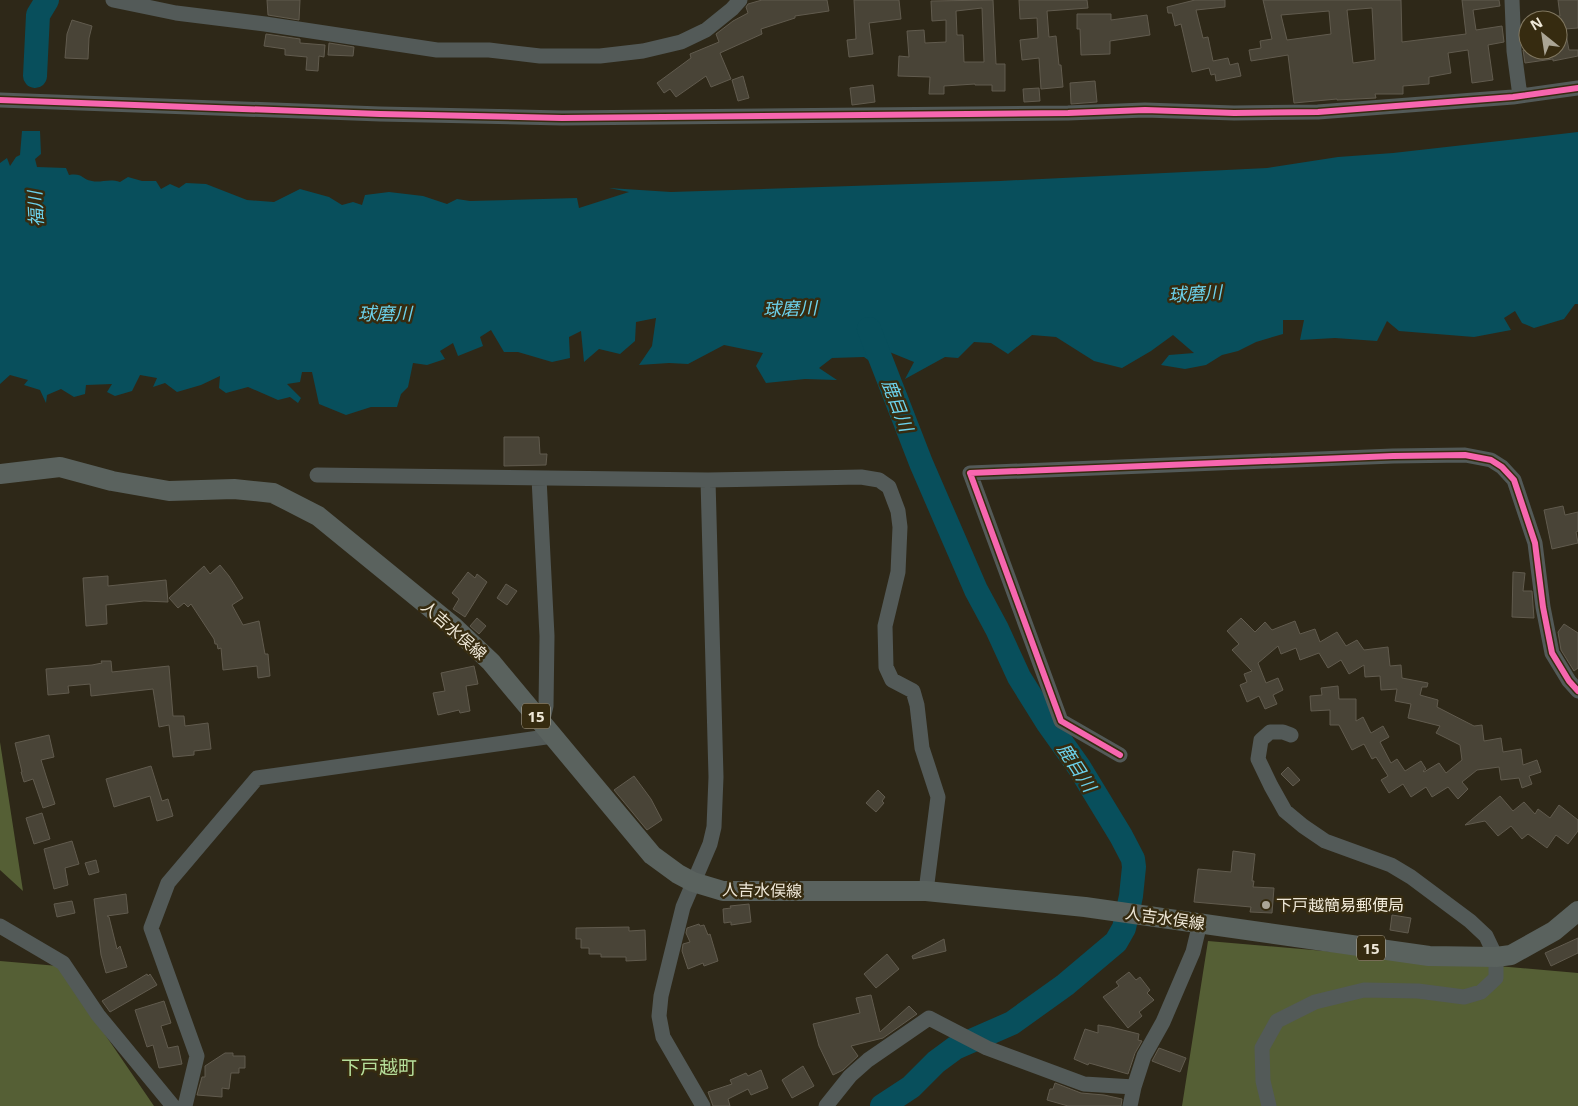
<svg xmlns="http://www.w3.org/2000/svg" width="1578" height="1106" viewBox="0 0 1578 1106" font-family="'Noto Sans','Noto Sans JP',sans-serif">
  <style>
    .forest { fill: #555f35 }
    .water { fill: #084f5c }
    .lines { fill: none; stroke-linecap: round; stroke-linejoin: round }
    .river { stroke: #084f5c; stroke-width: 24 }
    .building { fill: #494437; stroke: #615b4e; fill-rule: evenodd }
    .minor { stroke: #535a58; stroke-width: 15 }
    .major { stroke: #5a625e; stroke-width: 20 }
    .cycleway-casing { stroke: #362b10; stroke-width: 9 }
    .cycleway { stroke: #f766af; stroke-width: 6 }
    .poi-dot { fill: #aba595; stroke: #362b10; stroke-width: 2 }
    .labels { text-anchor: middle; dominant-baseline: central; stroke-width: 5; stroke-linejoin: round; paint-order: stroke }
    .shield { fill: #362b10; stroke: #b8af9c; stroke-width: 1 }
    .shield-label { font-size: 15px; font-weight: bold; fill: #efe8d8 }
    .street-label { font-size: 16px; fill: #efe8d8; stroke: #362b10 }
    .poi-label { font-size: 16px; fill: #efe8d8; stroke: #362b10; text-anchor: start }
    .water-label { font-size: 18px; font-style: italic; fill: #6cd2ec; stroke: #362b10 }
    .quarter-label { font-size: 19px; fill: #b6df9b; stroke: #362b10 }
  </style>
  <rect width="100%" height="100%" fill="#2e2818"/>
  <path class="forest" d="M0,742L23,891L0,870Z
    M1208,941L1578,973V1106H1182Z
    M0,961L58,966L154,1106H0Z"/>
  <path class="water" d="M22,131H40L41,154L35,159L37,167L66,168L69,175C84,173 80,179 92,181C101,183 109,178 120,182L128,177L142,181H156L161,189L170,184L179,188L186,183L206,184L247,200L274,202L300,189L329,197L342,205L353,202L362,205L365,195L389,192L423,196L447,204L457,199L470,201L577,198L579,208L629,192L609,188L671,192L1000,181L1267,168L1338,157L1393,153L1578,132V304H1575L1564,319L1534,328L1522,323L1515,311L1504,318L1511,330L1474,337L1399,331L1387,321L1377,341L1335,338L1300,340L1304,320H1283V334L1256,342L1238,351L1222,355L1206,365L1185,369L1161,365L1169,355L1194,353L1173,335L1151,351L1122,368L1094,361L1056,337L1032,335L1008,354L991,343L974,342L958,358L945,357L905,379L914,362L887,351L875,365L864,357L832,358L819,368L837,380L805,379L766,383L756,366L763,353L724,345L688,364L669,363L639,365L652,346L656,318L636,322L635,341L620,354L599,349L584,362L581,331L569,337L570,358L552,362L518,352H504L491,330L480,337L483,346L458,356L453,343L440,351L445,359L427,365L413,363L408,387L401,394L397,407H371L346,415L319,404L312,372H302L300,382L287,384L301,398L298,403L290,397L278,400L248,387L226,393L219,388L220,376L201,385L177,392L165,383L153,387L157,378L140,375L132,391L115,396L107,392L112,384L86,385L85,394L74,397L61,389L47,395L46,403L40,390L24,385L28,380L10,375L0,384V163L7,158L10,166L16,157L20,155Z"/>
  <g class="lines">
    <path class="river" d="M35,76L38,15L47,0
      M869,329L921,463L976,590L997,629L1019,677L1047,722L1079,767L1121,836L1133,859L1134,867L1131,896L1124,928L1116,942L1065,985L1012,1023L955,1048L936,1062L911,1087L882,1106"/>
  </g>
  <path class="building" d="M267,0H300L299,20L268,15Z
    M762,0H827L829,11L795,16V18L761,29L762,34L720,53L731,79L711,87L706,76L676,97L670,89L664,93L657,83L691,58L690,54L719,42L716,34L733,21L748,13L746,7L748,4Z
    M854,0H899L901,19L869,23L873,54L849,57L847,40L856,39Z
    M993,0L996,64H1005V91H992V85H975V84L944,86V94H929L930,77L898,76L899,56L909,57L907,31L924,30L925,43L946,42V20L932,21L931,1ZM982,8L984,62H964L963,35H957L956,11Z
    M1019,0H1087L1088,8L1047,11L1049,37L1056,36L1059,65H1061L1063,87L1041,89L1039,58L1022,60L1020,40L1038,38L1037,18L1020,19Z
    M1195,0H1225V7L1196,10L1203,38L1208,37L1213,61L1228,58L1230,65L1238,63L1241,76L1216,81L1215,74L1211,75L1209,68L1192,72L1181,24L1175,26L1172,13H1168L1167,7Z
    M1263,0H1401L1402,42L1466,34L1462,0H1499L1500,6L1473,10L1476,30L1502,26L1504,42L1488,45L1493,80L1472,83L1468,50L1448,53L1451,73L1429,77V84L1403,86V94H1375L1376,98L1337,100V99L1294,103L1288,55L1251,61L1249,50L1261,48L1260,41L1272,39ZM1372,8L1375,60L1353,63L1347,10ZM1329,11L1331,34L1287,40L1281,15Z
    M1558,0H1578V28L1565,29L1569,50H1578V56L1553,61V59L1525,63L1523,50H1558V16H1560Z
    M1077,14H1111V20L1147,15L1150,35L1110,41V54L1081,55L1080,29H1077Z
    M72,20L92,26L89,38L88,59L65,58L67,34Z
    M266,34L300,39V43L325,45L324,57L319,56L318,71L306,70L307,57L285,55V49L264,46Z
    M329,43L354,47L353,56L328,55Z
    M743,76L749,98L738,101L732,80Z
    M1095,81L1097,102L1071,104L1070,83Z
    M873,85L875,102L852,105L850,88Z
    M1039,88L1040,101L1024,102L1023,89Z
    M504,437H539L540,454H547L546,465L504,466Z
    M1563,506L1565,515L1578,512V531L1576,532L1578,543L1552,549L1544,510Z
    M220,565L229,576L243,598L232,605L243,625L259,621L265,654H268L270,676L258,678L257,666L223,670L221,648L218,649L217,644H215L214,639L191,604L188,607L184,603L178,608L169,598L204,566L210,574Z
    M468,572L475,578L477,574L487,582L465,617L453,609L459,599L452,593Z
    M1513,572L1525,573L1523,591H1532L1534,618L1512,617Z
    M108,576V586L166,580L168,602L144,601L106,605L107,624L86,626L83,578Z
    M506,584L517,591L507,605L497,598Z
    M477,618L486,626L479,634L470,626Z
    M1241,618L1255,632L1265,622L1272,630L1295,621L1300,634L1315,629L1320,642L1337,632L1346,646L1357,640L1364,650L1388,647L1390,666L1401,665L1402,678L1428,683L1427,687H1422L1420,695L1438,700L1437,707L1474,726L1482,725L1484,741L1501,738L1503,752L1521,749L1523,765L1537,760L1541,772L1529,776L1532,784L1522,788L1519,778L1501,780L1499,767L1477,770L1462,782L1468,789L1458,799L1448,787L1432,797L1426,787L1411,797L1403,784L1389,793L1381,780L1388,776L1376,757L1372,759L1364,744L1352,750L1339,725H1330V710L1311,711L1310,696L1322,695L1321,688L1338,686L1339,699H1356V721L1363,717L1371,733L1383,726L1389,737L1380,742L1391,763L1397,759L1405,771L1421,761L1426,769L1423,771L1424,772L1439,763L1446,773L1462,760L1460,745L1436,733L1440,726L1408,718L1411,704L1395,701L1397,689L1381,690L1380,676L1365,677L1364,665L1349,674L1341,660L1328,668L1319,653L1300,660L1296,648L1281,654L1278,646L1258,663L1266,683L1278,678L1283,690L1273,695L1277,704L1265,709L1259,696L1247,702L1240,685L1247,682L1244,674L1252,671L1232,650L1239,644L1227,631Z
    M1564,624L1578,633V668L1574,671L1561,650L1558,632Z
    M101,661H111L112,672L169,666L173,716H184L185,726L208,723L211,749L194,751V755L173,757L169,725L159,727L153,689L91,696L90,684L68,686L69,693L48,695L46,669L92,665L102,663Z
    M474,666L478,684L466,686L470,711L460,713L459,710L438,715L433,693L445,691L441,673Z
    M49,735L54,757L41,760L55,804L43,808L33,779L24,782L21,772H22L15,743Z
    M151,766L162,801L168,799L173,816L157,821L150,796L114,807L106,779Z
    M1288,767L1300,780L1293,786L1281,774Z
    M634,776L651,799L662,820L647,830L614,790Z
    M878,790L885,797L882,801L884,803L876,812L866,803Z
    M1500,796L1513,811L1524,802L1535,814L1538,809L1550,818L1559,805L1578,820V831L1568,844L1556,835L1547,848L1528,834L1522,839L1511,826L1498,836L1485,821L1465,825Z
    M42,813L50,839L34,844L26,818Z
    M72,841L79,864L65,868L68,885L54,889L44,849Z
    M1233,851L1255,854L1252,881H1254L1253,887L1274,888L1272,913L1250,912L1251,907L1194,902L1198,869L1231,872Z
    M96,860L99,872L89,875L85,863Z
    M126,894L128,913L107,916L109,917L117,949L120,946L127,967L106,973L101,955L94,899Z
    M72,901L75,913L57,917L54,904Z
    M749,904L751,922L731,925V922L724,923L723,909L731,908L730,906Z
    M1392,915L1411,918L1408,933L1390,930Z
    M699,924L700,926L704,925L708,935L710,934L718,961L704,966L703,963L688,969L682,951L683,944L690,942L686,933L687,928Z
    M629,927V931L645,930L646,960L626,961V957H601V954H589V948H581V939H576V928Z
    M1578,938V953L1551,966L1545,953Z
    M944,939L946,951L913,959L912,956Z
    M887,954L899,969L876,988L864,974Z
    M1129,972L1136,980L1140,977L1150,990L1147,993L1154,1000L1139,1012L1142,1016L1128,1028L1103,997L1119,986L1116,982Z
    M147,974L148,976L150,974L157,985L110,1012L102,1001Z
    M871,995L880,1032L909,1006L917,1014L883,1038L851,1046L858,1056L843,1070L833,1075L819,1046L813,1024L860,1013L856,998Z
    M164,1001L171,1023L161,1026L168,1048L178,1046L182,1064L159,1068L153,1045L147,1047L135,1010Z
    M1098,1025L1111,1027L1139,1034L1138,1040L1142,1041L1135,1053L1128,1074L1089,1063L1088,1065L1074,1059L1085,1029L1098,1033Z
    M1159,1048L1186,1058L1180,1072L1152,1061Z
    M225,1053H233V1056H245V1068H239V1073H231L229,1089L222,1088V1097L197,1095L202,1077H205V1066Z
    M803,1066L814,1086L792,1098L782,1080Z
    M761,1070L768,1088L751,1095L748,1089L728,1099L730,1106H713L708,1092L732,1084L730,1080L746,1073L748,1076Z
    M1055,1083L1081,1093L1104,1095L1122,1099L1121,1106H1068L1047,1100L1050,1089H1053Z"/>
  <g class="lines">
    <path class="minor" d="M113,0L176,13L265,24L437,50H489L540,56H600L643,51L681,42L706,30L732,9L740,0
      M1512,0L1514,51L1520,96
      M0,100L380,114L562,118L1068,113L1145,110L1234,113L1318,112L1513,97L1578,88
      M317,475L708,480L861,477L879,480L889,487L898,511L900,527L898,572L885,626L886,667L892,680L913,691L917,705L922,748L938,797L926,891
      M539,478L547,636L546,706L542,723
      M1120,755L1061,721L970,473L1393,456L1465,455L1491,460L1502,467L1514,480L1535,543L1543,607L1552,653L1569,681L1578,691
      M0,926L63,963L98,1015L173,1106
      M185,1106L197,1056L151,928L168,883L257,778L553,736
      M703,1106L663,1037L659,1016L661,996L683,907L710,844L714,827L716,777L708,480
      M826,1106L850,1076L868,1060L929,1018L987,1048L1084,1084L1134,1087L1144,1056L1163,1022L1193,952L1200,923
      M1130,1106L1134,1087
      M1269,1106L1263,1081L1262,1048L1277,1021L1315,1002L1364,990L1418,991L1464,997L1481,992L1496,978V957L1486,936L1470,921L1411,877L1391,865L1325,841L1303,826L1285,811L1271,786L1258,759L1261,740L1270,732H1283L1291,735"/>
    <path class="major" d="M0,474L60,467L112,481L169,491L234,489L273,493L318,516L454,627L491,662L652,855L678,874L693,882L723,891H926L1085,907L1429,956L1496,957L1511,955L1554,931L1578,911"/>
    <defs>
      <path id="cycleway" d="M0,100L380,114L562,118L1068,113L1145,110L1234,113L1318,112L1513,97L1578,88
        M1120,755L1061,721L970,473L1393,456L1465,455L1491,460L1502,467L1514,480L1535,543L1543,607L1552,653L1569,681L1578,691"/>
    </defs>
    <use href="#cycleway" class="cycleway-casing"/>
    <use href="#cycleway" class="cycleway"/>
  </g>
  <circle class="poi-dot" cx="1266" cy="905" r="5"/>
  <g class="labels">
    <g class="shield">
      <rect x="522" y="703.5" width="28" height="25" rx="4"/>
      <rect x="1357" y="935.5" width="28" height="25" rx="4"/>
    </g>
    <g class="shield-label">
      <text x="536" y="716">15</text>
      <text x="1371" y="948">15</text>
    </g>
    <g class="street-label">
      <text transform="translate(454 630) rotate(41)">人吉水俣線</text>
      <text transform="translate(762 890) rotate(1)">人吉水俣線</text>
      <text transform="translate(1165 918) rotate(8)">人吉水俣線</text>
    </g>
    <g class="poi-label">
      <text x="1276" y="905">下戸越簡易郵便局</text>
    </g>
    <g class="water-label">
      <text transform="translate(35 209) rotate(-93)">福川</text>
      <text transform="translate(1195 293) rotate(-3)">球磨川</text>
      <text transform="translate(790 308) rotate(-2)">球磨川</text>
      <text x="385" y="313">球磨川</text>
      <text transform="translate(898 405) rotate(69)">鹿目川</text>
      <text transform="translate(1077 767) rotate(57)">鹿目川</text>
    </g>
    <g class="quarter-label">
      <text x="379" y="1067">下戸越町</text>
    </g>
  </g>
  <g transform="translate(1543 35) rotate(330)"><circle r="24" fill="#362b10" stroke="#807760"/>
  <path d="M0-4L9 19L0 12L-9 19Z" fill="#aba595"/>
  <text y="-8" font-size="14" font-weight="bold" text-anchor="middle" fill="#efe8d8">N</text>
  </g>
</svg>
